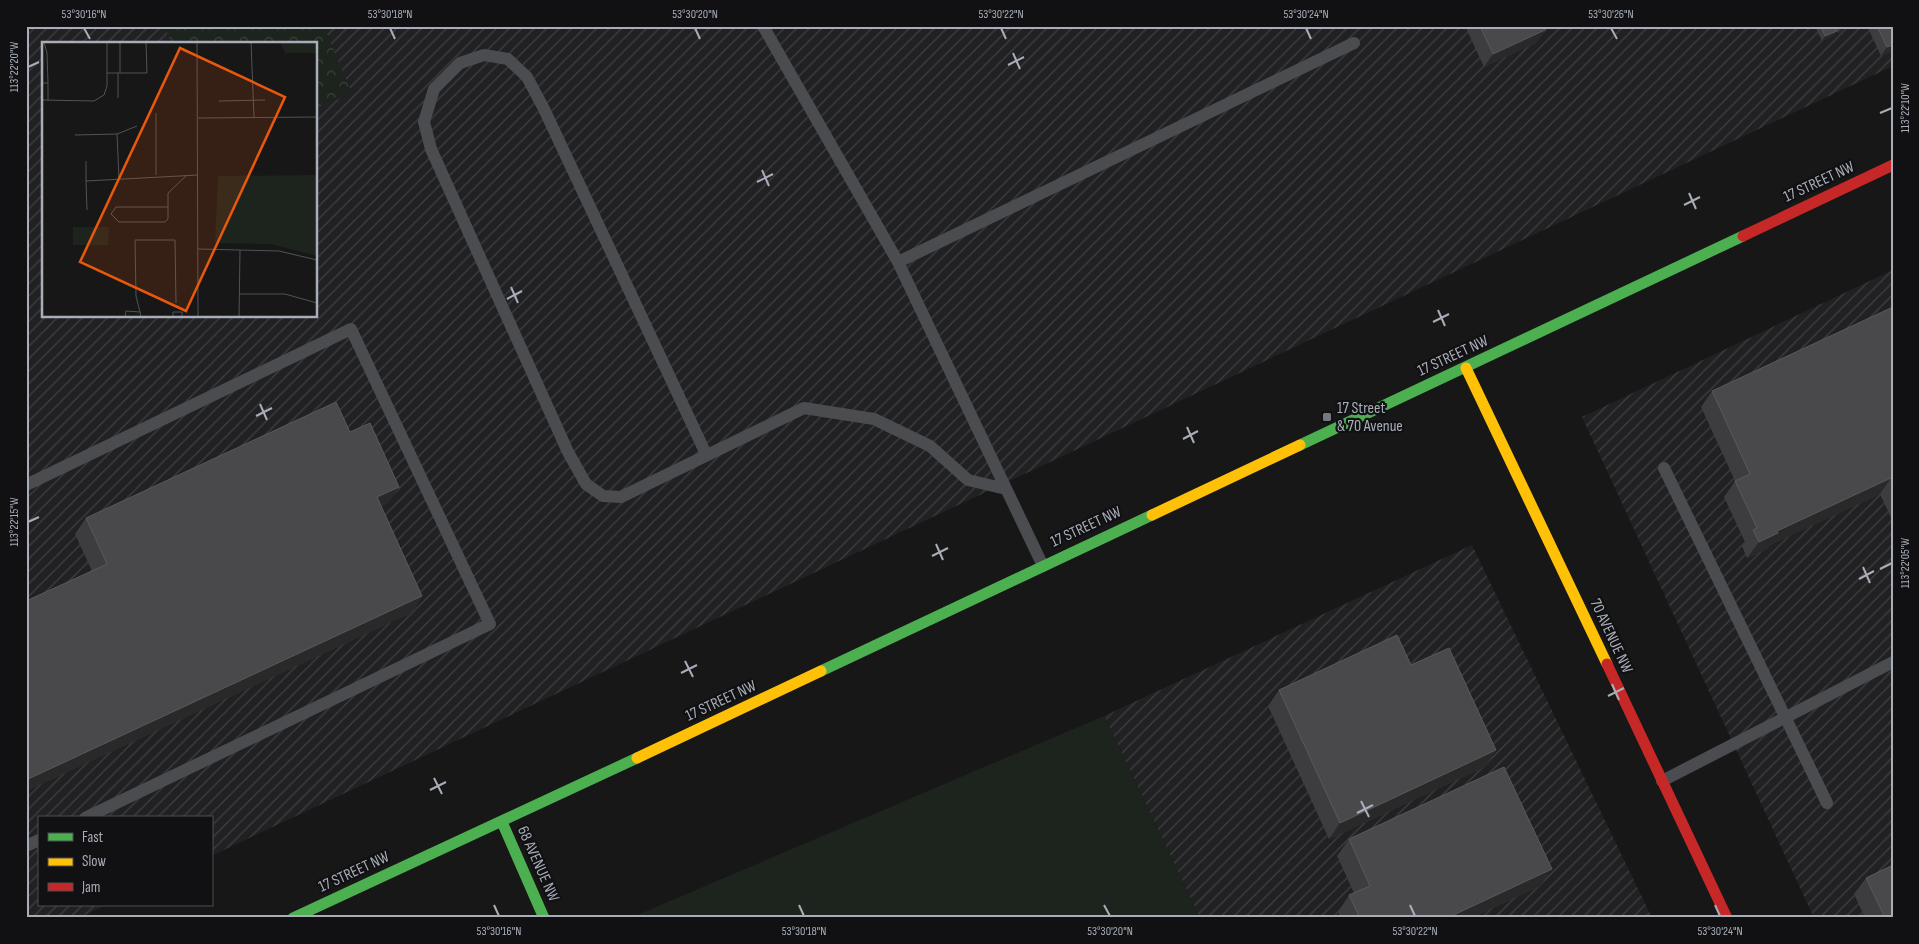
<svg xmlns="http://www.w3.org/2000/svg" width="1919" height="944" viewBox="0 0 1919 944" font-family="'Sofia Sans Condensed',sans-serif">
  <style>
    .industrial { fill: url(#industrial-furrows); fill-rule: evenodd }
    .green { fill: #1d241e }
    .forest { fill: url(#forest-crowns) }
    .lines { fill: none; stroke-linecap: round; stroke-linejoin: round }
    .lane { stroke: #4b4c50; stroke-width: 12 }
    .fast { stroke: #4caf50; stroke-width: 11 }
    .slow { stroke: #ffc107; stroke-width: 11 }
    .jam { stroke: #c62828; stroke-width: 11 }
    .wall { fill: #3d3d3f }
    .shaded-wall { fill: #29292a }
    .building { fill: #49494c; stroke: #58595d }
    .ticks { fill: none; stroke: #a8adb8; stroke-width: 2 }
    .poi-dot { fill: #757880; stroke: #111113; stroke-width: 2 }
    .labels { text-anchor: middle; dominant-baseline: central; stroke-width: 4.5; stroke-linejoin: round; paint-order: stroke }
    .street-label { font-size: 16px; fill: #a8adb8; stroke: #111113 }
    .poi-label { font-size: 16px; fill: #a8adb8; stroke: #111113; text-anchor: start }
    .inset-road { fill: none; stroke: #515357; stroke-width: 1 }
    .view { fill: #e8590c; fill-opacity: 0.15; stroke: #e8590c; stroke-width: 2.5 }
    .inset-edge { fill: none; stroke: #a8adb8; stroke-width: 2.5 }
    .neatline { fill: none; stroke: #a8adb8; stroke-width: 2 }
    .ticks-label { font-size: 12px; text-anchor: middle; fill: #a8adb8 }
  </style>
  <defs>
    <pattern id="industrial-furrows" width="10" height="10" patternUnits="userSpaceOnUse" patternTransform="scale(1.25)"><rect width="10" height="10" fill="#212123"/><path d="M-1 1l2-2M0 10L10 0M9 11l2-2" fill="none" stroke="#3e3f41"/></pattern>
    <pattern id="forest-crowns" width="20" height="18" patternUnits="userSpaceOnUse" patternTransform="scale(1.25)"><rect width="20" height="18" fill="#1d241e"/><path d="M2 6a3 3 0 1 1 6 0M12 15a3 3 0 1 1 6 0" fill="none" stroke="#3b413d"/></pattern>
  </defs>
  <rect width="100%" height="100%" fill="#171717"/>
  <path class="industrial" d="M26,26H1893V66L211,856V818H39V905H106L79,918H26ZM44,44H316V316H44Z
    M1893,270V918H1814L1582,417Z
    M1472,545L1652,918H1200L1104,716Z"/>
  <path class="green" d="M1104,716L1200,918H630Z"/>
  <path class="forest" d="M164,26H324L352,94L316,108V44H172Z"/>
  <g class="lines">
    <path class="lane" d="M763,26L898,262L1043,566
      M898,262L1354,43
      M706,454L544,109L527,77L508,59L484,55L460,63L434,89L424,122L431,149L568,452L586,484L603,496L621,497L804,408L874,419L930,446L968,480L1006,489
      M1664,468L1827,803
      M26,485L351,329L490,624L85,818
      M1662,781L1893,662
      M26,846L39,840"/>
    <path class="fast" d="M1300,445L1743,236
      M821,671L1152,515
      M502,822L544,918
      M293,918L637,758"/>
    <path class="slow" d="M1466,368L1607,664
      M1152,515L1300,445
      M637,758L821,671"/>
    <path class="jam" d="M1743,236L1893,165
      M1607,664L1727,918"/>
  </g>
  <path class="wall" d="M1465,26H1544L1545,30L1536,43L1484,67Z
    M1815,26H1835L1837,31L1834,35L1822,41Z
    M1835,26H1849L1848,28L1838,33Z
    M1867,26H1893V51L1881,56Z
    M1893,307V522L1880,494L1770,545L1767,549L1747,558L1742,546L1745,542L1724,497L1735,481L1701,407L1712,391Z
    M399,487L388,503L381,506L422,596L411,613L26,791V601L92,571L75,534L86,518Z
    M1411,665L1485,767L1329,839L1268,706L1279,690Z
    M1349,839L1540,886L1471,918H1341L1338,912L1349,895L1354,893L1337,856Z
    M1866,878L1893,918H1865L1854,894Z"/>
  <path class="shaded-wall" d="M1845,26H1849L1848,28L1838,33L1841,28Z
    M1545,30L1536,43L1484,67L1493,54Z
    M1837,31L1834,35L1822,41L1825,36Z
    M1893,45V51L1881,56L1887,47Z
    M1891,478L1880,494L1770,545L1767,549L1747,558L1759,542L1777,531Z
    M399,487L388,503L365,513L377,497Z
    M422,596L411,613L26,791V780Z
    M1496,750L1485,767L1329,839L1340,823Z
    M1552,869L1540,886L1471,918H1447Z"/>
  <path class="building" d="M1480,26H1544L1545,30L1493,54Z
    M1821,26H1835L1837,31L1825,36Z
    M1877,26H1893V45L1887,47Z
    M1893,307V481L1891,478L1777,531L1778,533L1759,542L1753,530L1757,528L1735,481L1750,474L1712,391Z
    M336,402L350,432L370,423L399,487L377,497L422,596L26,780V601L107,564L86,518Z
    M1397,635L1411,665L1449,648L1496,750L1340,823L1279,690Z
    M1504,767L1552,869L1447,918H1360L1349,895L1370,886L1349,839Z
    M1893,865V918H1885L1866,878Z"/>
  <path class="ticks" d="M84,28L90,39M390,28L395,39M695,28L700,39M1001,28L1006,39M1306,28L1311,39M1611,28L1617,39M1013,53L1020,69M1008,65L1024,57M28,67L39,62M1880,113L1892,108M762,170L769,186M757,182L773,174M1689,193L1696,209M1684,205L1700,197M511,287L518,303M507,299L522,291M1438,310L1445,326M1433,322L1449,314M260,404L267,420M256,416L272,408M1187,427L1194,443M1183,439L1198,431M28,522L39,517M936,544L943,560M932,556L948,548M1863,567L1870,583M1880,569L1892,563M1859,579L1874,571M685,661L693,677M681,673L697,665M1612,684L1619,700M1608,696L1624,688M434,778L442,794M430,790L446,782M1361,801L1369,817M1357,813L1373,805M494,905L499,916M799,905L804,916M1104,905L1110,916M1410,905L1415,916M1715,905L1720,916"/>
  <rect class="poi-dot" x="1322" y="412" width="10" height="10" rx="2.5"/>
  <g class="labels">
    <g class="street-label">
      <text transform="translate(1819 182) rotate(-25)">17 STREET NW</text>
      <text transform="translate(1453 356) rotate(-25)">17 STREET NW</text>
      <text transform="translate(1086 527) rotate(-25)">17 STREET NW</text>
      <text transform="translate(1611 636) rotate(65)">70 AVENUE NW</text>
      <text transform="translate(721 701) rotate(-25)">17 STREET NW</text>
      <text transform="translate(538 864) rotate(66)">68 AVENUE NW</text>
      <text transform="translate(354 872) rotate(-25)">17 STREET NW</text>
    </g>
    <g class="poi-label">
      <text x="1337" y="408">17 Street<tspan x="1337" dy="18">&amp; 70 Avenue</tspan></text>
    </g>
  </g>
  <g transform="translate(42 42)">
    <rect width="275" height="275" fill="#171717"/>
    <path d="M275,133V214L229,202L173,201L176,134Z" fill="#1d241e"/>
    <path d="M31,185H67L66,203H31Z" fill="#1d241e"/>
    <path d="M238,0H275V11H243Z" fill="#1d241e"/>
    <path class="inset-road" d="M2,0L5,11L6,41M78,0V31M155,0L156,275M209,0L212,75M65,31H105L104,0M76,31V56M0,41H6V58M0,58L52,59L62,53L65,44V0M177,59L223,58M114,71V133M156,76L275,75M75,92L95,84M33,93L75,92L77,137M44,119V139M126,165H74L69,172L77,180H123L126,177V151L145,133M45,168L44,139L156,133M156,207L237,209L275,218M197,252H243L275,261M98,270L94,254L93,198H133L134,261M83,275L84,269L98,270L99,275M131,275V270H140V275M197,275L198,208"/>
    <path class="view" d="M138,6L243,55L144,269L38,220Z"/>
    <rect width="275" height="275" class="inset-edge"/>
  </g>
  <rect width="1919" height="944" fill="none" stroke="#111113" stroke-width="55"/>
  <rect x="38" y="816" width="175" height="90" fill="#111113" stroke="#4d4f55"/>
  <rect x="48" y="833" width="25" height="8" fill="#4caf50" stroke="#4d4f55"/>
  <text x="82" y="842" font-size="15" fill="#a8adb8">Fast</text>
  <rect x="48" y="858" width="25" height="8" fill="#ffc107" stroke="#4d4f55"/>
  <text x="82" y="866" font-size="15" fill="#a8adb8">Slow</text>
  <rect x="48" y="883" width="25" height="8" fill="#c62828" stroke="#4d4f55"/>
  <text x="82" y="892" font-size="15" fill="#a8adb8">Jam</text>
  <rect x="28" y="28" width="1864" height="888" class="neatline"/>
  <g class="ticks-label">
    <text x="84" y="18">53°30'16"N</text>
    <text x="390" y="18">53°30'18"N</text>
    <text x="695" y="18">53°30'20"N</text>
    <text x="1001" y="18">53°30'22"N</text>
    <text x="1306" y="18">53°30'24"N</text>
    <text x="1611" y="18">53°30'26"N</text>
    <text transform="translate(14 67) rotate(-90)" y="4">113°22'20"W</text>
    <text transform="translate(1905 108) rotate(-90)" y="4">113°22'10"W</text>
    <text transform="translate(14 522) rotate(-90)" y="4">113°22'15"W</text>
    <text transform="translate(1905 563) rotate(-90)" y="4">113°22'05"W</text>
    <text x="499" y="935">53°30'16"N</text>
    <text x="804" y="935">53°30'18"N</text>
    <text x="1110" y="935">53°30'20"N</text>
    <text x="1415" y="935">53°30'22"N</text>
    <text x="1720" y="935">53°30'24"N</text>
  </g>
</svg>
